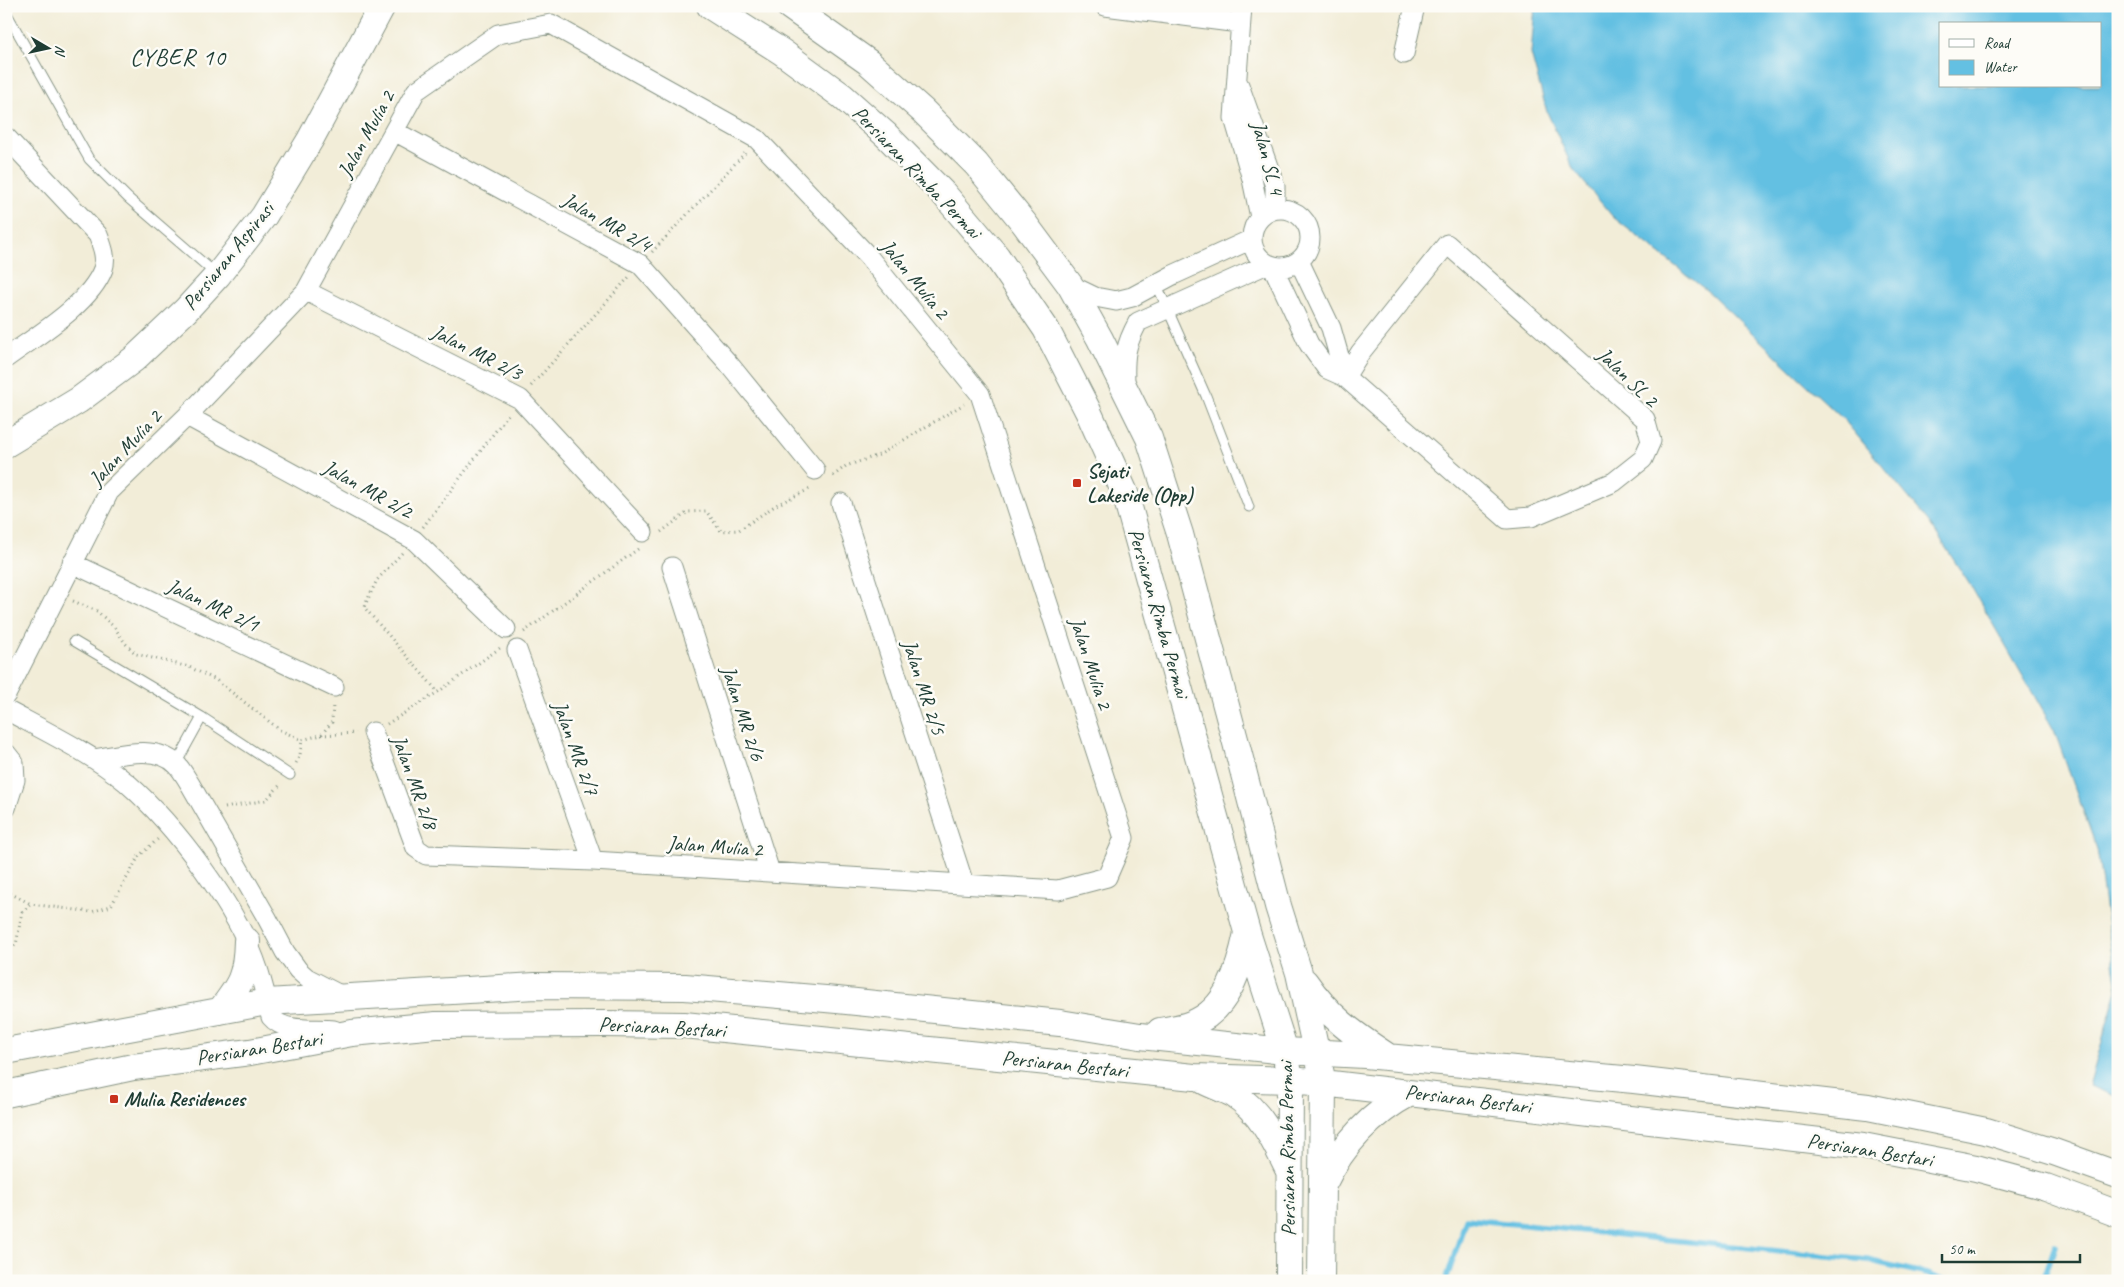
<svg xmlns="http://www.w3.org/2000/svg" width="2124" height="1287" viewBox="0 0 2124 1287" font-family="Caveat,sans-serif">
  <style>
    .water { fill: #64c0e2; stroke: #427e8b; fill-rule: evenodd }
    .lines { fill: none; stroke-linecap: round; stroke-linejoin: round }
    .stream { stroke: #64c0e2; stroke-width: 5.5 }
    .lane-casing { stroke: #889586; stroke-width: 11 }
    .street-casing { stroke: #889586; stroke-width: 21 }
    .secondary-casing { stroke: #889586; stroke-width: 28 }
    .path { stroke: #889586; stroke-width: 3; stroke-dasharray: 1 4; stroke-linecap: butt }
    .lane { stroke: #fff; stroke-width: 9 }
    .street { stroke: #fff; stroke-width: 19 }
    .secondary { stroke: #fff; stroke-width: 26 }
    .poi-dot { fill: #c8321e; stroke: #fdfcf7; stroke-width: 2 }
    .labels { text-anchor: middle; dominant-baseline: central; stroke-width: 5; stroke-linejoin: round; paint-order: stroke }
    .street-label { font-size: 21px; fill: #1f3d34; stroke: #fdfcf7 }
    .poi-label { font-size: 21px; font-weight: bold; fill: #1f3d34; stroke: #fdfcf7; text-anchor: start }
    .quarter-label { font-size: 24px; letter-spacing: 1px; fill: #1f3d34; stroke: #fdfcf7 }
  </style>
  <rect width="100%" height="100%" fill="#fdfcf7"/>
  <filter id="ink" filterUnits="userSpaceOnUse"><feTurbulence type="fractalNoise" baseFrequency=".02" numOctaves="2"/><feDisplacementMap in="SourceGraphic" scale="10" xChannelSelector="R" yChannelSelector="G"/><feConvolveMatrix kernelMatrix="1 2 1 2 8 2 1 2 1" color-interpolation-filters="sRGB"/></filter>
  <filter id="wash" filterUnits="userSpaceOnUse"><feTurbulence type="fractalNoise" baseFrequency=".0096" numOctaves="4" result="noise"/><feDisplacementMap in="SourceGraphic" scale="20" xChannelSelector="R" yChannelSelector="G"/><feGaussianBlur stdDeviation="1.12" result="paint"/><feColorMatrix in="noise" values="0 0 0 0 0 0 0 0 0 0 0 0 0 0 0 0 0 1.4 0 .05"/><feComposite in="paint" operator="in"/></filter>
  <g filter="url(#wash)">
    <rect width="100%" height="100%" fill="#f2edd8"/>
    <path class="water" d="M1535,6H2118V1097L2089,1086L2117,990L2097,849L2054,730L1972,588L1929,522L1845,421L1711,294L1613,217L1573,169L1547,112L1531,54ZM1940,24H2100V86H1940Z"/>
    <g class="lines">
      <path class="stream" d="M1446,1281L1466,1219L1867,1260L1927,1274L1945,1281
        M2043,1281L2055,1246"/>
    </g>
  </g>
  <g filter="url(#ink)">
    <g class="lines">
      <defs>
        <path id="lane" d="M6,12L89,159L128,198L216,274
          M1156,283L1206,396L1249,507
          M74,641L202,717L290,775
          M176,764L202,717"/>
        <path id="street" d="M1105,6L1239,23
          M1242,6L1234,118L1252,179L1260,217
          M1404,54L1415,6
          M1239,85L1275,186V209
          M394,131L640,264L729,364L815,470
          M6,137L98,235C102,246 107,257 103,269C90,304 36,336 6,358
          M1252 238a29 29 0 1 1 58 0a29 29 0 1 1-58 0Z
          M1299,261L1331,328L1345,377
          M1273,267L1309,344L1327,369L1345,377L1507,519L1531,517L1614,482L1643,459L1651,441L1645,419L1447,244L1360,353L1345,377
          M1070,285L1095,297L1116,301L1132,297L1173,275L1252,239
          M306,291L520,399L643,532
          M1125,383C1124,356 1125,346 1138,322L1267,264
          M187,416L414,540L506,629
          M841,503L964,884
          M72,563L334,687
          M672,567L770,872
          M517,650L593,861
          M6,695L109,492L187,416L306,291L416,91L498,34L551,24L757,139L867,255L980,394L1124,838L1107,877L1058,890L593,861L426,855L416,848L373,732
          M6,710C47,732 91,753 127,783C175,825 238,908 258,969C263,984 267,1001 271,1017C284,1033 314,1028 334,1030
          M6,753L14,763L15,780L6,808
          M94,759C120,755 156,744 177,765C182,770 186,778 190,784L267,918L285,952L298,970L307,978L342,996"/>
        <path id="secondary" d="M710,6L782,52L842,96L886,135L943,193L997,257L1046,329L1088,411L1125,493L1247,932L1285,1051L1290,1080L1289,1281
          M789,6L868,62L923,111L976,164L1024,223L1070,285L1100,339L1149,438L1180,534L1236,743L1278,906L1299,973L1323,1083L1321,1281
          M6,444L79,400L134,359L186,310L218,275L264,216L310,140L382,6
          M1305,982C1329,1017 1352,1033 1387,1056
          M220,1011C241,984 246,976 247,941
          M1160,1031C1170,1029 1181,1028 1191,1024C1228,1011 1240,967 1247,933
          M6,1051L267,1002L535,986L685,987L837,1000L1060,1023L1140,1036L1285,1051L1365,1055L1634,1080L1868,1107L1986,1131L2054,1152L2118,1175
          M1204,1081C1213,1086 1223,1089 1233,1094C1260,1110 1275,1142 1288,1169
          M6,1094L133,1067L250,1052L352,1033L436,1025L602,1024L684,1025L1194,1077L1290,1080L1323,1083L1863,1146L1976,1168L2046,1187L2118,1214
          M1324,1183C1342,1145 1372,1113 1410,1093"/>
      </defs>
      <use href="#lane" class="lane-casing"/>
      <use href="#street" class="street-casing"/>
      <use href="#secondary" class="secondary-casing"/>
      <path class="path" d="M652,252L745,153
        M531,386L629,277
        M833,476L846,466L879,455L964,404
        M423,527L510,412
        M661,532L688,512L706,511L721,531L739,530L776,505L812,488
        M402,553L377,580L364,607L438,692
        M73,601L97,611L115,628L125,643L136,654L189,667L216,680L280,730L302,740L321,735L332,722L333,704
        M524,632L638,549
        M387,724L438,692L500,648
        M321,735L356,733
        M296,763L300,755L302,740
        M225,808L266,800L281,784
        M6,891L31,904
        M6,951L16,945L22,912L31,904L91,912L111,906L139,856L158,839"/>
      <use href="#lane" class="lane"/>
      <use href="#street" class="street"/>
      <use href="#secondary" class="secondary"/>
    </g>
  </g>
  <g class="poi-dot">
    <rect x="1072" y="478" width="10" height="10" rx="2.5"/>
    <rect x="109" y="1094" width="10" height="10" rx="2.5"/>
  </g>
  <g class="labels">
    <g class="street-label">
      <text transform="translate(366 134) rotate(-61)">Jalan Mulia 2</text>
      <text transform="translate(1268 158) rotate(75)">Jalan SL 4</text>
      <text transform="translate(917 172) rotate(46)">Persiaran Rimba Permai</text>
      <text transform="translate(607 222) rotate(30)">Jalan MR 2/4</text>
      <text transform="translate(228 256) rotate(-51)">Persiaran Aspirasi</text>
      <text transform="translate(915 279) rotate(51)">Jalan Mulia 2</text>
      <text transform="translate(477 352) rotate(27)">Jalan MR 2/3</text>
      <text transform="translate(1628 377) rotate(44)">Jalan SL 2</text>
      <text transform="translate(125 448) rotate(-47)">Jalan Mulia 2</text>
      <text transform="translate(368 489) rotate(29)">Jalan MR 2/2</text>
      <text transform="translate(213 605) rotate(25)">Jalan MR 2/1</text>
      <text transform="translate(1159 613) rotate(74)">Persiaran Rimba Permai</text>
      <text transform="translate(1091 663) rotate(72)">Jalan Mulia 2</text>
      <text transform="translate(924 687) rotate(72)">Jalan MR 2/5</text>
      <text transform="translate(743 713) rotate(72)">Jalan MR 2/6</text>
      <text transform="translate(576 748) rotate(70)">Jalan MR 2/7</text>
      <text transform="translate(415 782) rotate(70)">Jalan MR 2/8</text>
      <text transform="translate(715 846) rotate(4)">Jalan Mulia 2</text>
      <text transform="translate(662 1027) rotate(3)">Persiaran Bestari</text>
      <text transform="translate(259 1048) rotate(-9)">Persiaran Bestari</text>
      <text transform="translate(1065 1064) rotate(6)">Persiaran Bestari</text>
      <text transform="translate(1468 1099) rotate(7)">Persiaran Bestari</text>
      <text transform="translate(1287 1149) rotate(-91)">Persiaran Rimba Permai</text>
      <text transform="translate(1870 1150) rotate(9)">Persiaran Bestari</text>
    </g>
    <g class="poi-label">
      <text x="1087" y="471">Sejati<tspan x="1087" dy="24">Lakeside (Opp)</tspan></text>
      <text x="124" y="1099">Mulia Residences</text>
    </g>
    <g class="quarter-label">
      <text x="178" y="57">CYBER 10</text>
    </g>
  </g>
  <rect width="2124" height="1287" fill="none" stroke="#fdfcf7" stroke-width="25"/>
  <rect x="1939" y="22" width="162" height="65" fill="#fdfcf7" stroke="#a4b0a9"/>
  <rect x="1949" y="39" width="25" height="8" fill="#ffffff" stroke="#a4b0a9"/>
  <text x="1984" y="48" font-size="15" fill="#1f3d34">Road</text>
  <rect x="1949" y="60" width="25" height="15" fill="#64c0e2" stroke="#a4b0a9"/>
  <text x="1984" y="72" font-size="15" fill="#1f3d34">Water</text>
  <g transform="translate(48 48) rotate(99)" stroke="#fdfcf7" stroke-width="4" paint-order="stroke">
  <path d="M0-4L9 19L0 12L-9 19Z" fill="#1f3d34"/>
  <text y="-8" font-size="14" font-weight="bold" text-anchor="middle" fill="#1f3d34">N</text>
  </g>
  <path d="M1942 1254v8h138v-8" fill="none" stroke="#1f3d34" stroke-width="2.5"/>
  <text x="1949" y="1254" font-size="15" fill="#1f3d34" stroke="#fdfcf7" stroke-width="4" paint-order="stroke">50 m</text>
</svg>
